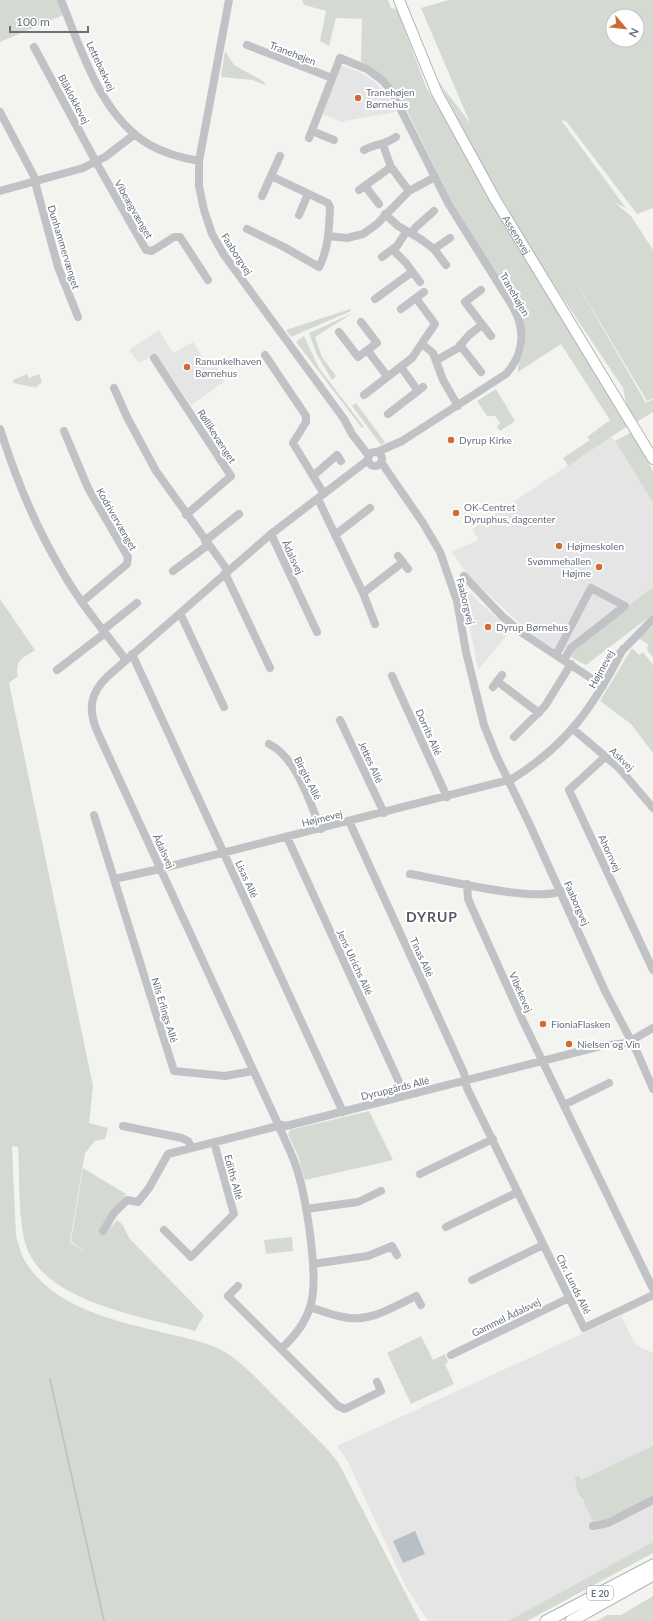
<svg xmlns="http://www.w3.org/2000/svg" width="653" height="1621" viewBox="0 0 653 1621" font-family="Lato,sans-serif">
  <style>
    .built { fill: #e4e5e4 }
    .green { fill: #d4dad2; fill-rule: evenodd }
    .water { fill: #b8c0c5 }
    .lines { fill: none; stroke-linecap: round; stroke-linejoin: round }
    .stream { stroke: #b8c0c5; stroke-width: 1.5 }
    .major-casing { stroke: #b1b4b8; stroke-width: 12 }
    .highway-casing { stroke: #b2b5b8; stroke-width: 13 }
    .minor { stroke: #c0c2c5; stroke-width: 8 }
    .major { stroke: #fff; stroke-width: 10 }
    .highway { stroke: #fff; stroke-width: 11 }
    .poi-dot { fill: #cf6c36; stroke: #fff; stroke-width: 1.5 }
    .labels { text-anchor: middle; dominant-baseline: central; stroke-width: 4; stroke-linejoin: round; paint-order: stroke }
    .shield { fill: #fff; stroke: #949ba5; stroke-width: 1 }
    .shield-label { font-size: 9px; font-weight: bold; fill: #66707e }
    .street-label { font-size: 10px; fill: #66707e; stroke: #fff }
    .poi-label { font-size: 10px; fill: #66707e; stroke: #fff; text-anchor: start }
    .district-label { font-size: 14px; font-weight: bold; letter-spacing: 1px; fill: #535a64; stroke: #fff }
  </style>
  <rect width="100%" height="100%" fill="#f3f4f0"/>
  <path class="built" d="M343,66L360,72L374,81L386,94L396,112L344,121V123L322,114L340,67Z
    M159,330L173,353L193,342L210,369L215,365L225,381L191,405L156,354L139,363L129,350Z
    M611,437L615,441L653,503V587L574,648L572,658L535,638L468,575L452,552L478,540L472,529Z
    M458,578L476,599L511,630L478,670L464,598Z
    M621,1316L636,1345L653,1353V1542L508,1621H428L406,1587L348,1462L337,1446Z"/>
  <path class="green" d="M0,0H57L63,15L0,42Z
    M302,0H388L391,8L397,9L426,87L629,425L568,466L563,458L590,440L587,437L610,420L561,344L518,372C517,363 522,358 524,350C527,338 524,327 521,315L451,200L406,109L389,81L361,61L362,19L336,18L329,46L320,41L326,11L304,5Z
    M449,0H653V208L637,214L566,121L561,120L626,208L615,203L631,216L653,250V398L647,401L573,277L646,403L653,399V412L637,422L627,407L623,388L542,267L475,153L439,82L470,123L421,8ZM613,16H637V40H613Z
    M225,51L234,65L263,81L267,86L253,80L221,77Z
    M350,309L351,311L291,337L286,330Z
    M353,313L315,337L322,357L336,376L332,380L316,353L309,333Z
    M304,336L319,368L364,427L362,428L296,342Z
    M27,374L29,378L39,374L42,382L35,388L34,386L31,387L14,383L13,380Z
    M496,389L515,421L500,431L497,427L500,423L495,416H487L477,401Z
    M356,403L385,442L381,445L352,406Z
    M632,432L653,471V503L615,441Z
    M653,587V614L586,665L572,658L574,648Z
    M0,599L35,650C24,657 14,661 18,676L9,683L93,1086L89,1123L108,1128L105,1139L95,1141L85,1153L70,1242L87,1254L71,1241L83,1168L126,1194L110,1214L105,1234L117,1220L123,1225L129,1238L204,1315L195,1331C147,1318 52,1303 29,1253C17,1228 20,1175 18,1147L12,1146L16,1236C19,1245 21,1256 27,1264C56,1309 117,1321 165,1333C185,1338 205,1341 223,1351C242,1362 256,1378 271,1393C290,1412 310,1431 329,1451L338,1462L420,1621H0Z
    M653,626V658L647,650L648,644L638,638Z
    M632,648L639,655L643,652L653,665V753L631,724L600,701Z
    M369,1111L393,1160L305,1180L298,1156L288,1134L290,1130Z
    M292,1237L293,1251L266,1254L264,1240Z
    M421,1336L433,1360L445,1354L448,1362L445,1364L454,1384L411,1404L387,1353Z
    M653,1446V1497L609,1519L593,1521L584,1503V1500C577,1495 576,1485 575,1477L579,1476L581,1480Z
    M653,1542V1553L527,1621H508Z
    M653,1596V1621H597L607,1615H621Z"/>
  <path class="water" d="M415,1531L425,1554L403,1563L393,1541Z"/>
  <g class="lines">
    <path class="stream" d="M50,1379L104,1621"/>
    <defs>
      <g id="major">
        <path id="s1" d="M399,0L437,93L495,199L653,459"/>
      </g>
      <path id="highway" d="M546,1621L653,1565
        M571,1621L653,1575"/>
    </defs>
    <use href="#major" class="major-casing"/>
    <use href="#highway" class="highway-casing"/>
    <path class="minor" d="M61,0C81,49 101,117 150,145C166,154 182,158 199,161
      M229,0L199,161V186L204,210L212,234L224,255L344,419L352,434L369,456
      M247,45L332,78
      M34,47L96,162L146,250L152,251L174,237H180L208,280
      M0,112L37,182
      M312,131L334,140
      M309,138L340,58L367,69L382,80L391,90L448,203L513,307C526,330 524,354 506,374L402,441L377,452
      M383,145L391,167L409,191
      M364,150C376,143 383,146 396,137
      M35,182L58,267L78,317
      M365,186L379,204
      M359,190L391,167
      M0,191L83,168L105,157L135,134
      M262,196L280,156
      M385,214L398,226L419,238L434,249L446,265
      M299,215L308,194
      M247,229L284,247L319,267C329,248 329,228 330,207L328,203L271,176
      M412,234L415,228L434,211
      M328,236L347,238L363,234L377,224L409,191L435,177
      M434,249L450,238
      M393,250L406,263L420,282
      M382,257L397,246L406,232
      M481,290L465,302L491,336
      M375,299L412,272
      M401,309L424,292
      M339,332L358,357L377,343L361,322
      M422,344L433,353L443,380L458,406
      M460,345L481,372
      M368,351L387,376
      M265,355L306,416V422L293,443L324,494
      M154,358L231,476L186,515
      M437,360L458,348L469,335L482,325
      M401,367L418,391
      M114,388L127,417L156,471L228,571
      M364,395L412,358L435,324L416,298
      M388,414L423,387
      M0,429C16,479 35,526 62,571C80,603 104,631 126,660
      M64,431L88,488L128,557L127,564L82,602
      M368 459a7 7 0 1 1 14 0a7 7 0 1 1-14 0Z
      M381,462L423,523L440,552L457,601L466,652L484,725L496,755L529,823L605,991L637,1052L653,1089
      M313,476L337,455L341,461
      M318,499L363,593L375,624
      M271,534L317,632
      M335,535L370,508
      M205,541L239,514
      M398,556L408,569
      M173,571L208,545
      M225,573L270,668
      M464,576L502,616L522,633L603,686
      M363,593L403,562
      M180,613L224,707
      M103,630L137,603
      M620,653L653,619
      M132,654L343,1112
      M556,655L591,588L625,606L571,648L564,660
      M57,670L105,633
      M392,676L447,797
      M497,681L539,713
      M493,687L502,675
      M340,720L384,813
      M573,729L619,768L653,808
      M514,737L545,706L571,664
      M269,744C297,758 309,801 321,829
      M606,756L569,790L653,970
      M94,815L174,1071L225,1076L253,1071
      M349,821L464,1073L467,1088L584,1328L653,1295
      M287,837L405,1095
      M410,874C442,879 535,903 561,891
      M114,879L155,870L512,779C567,745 594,706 623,649
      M467,884L468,899L523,1021L653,1289
      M564,1105L609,1083
      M123,1126L182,1138L188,1141L192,1148
      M420,1174L493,1139
      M306,1209L358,1202L381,1191
      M446,1227L518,1192
      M164,1230L191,1257L234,1214L214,1142
      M103,1231L114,1213L127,1200L138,1202L149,1188L168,1154L274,1127L278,1124L286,1126L601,1046L627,1043L653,1028
      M313,1264L368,1256L392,1246L397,1255
      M472,1280L543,1245
      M238,1286L228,1296L338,1406L345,1409L381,1391L377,1382
      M310,1307C321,1311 332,1315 343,1317C369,1323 394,1307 416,1296L421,1305
      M281,1349C294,1337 305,1324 310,1307C320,1280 306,1198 297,1169C292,1153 284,1139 278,1124L97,731C88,709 90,693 108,676L271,534L368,460
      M451,1355L569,1298
      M593,1526L608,1523L653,1500"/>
    <use href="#major" class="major"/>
    <use href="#highway" class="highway"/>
  </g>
  <g class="poi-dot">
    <circle cx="358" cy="98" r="4"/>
    <circle cx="187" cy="367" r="4"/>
    <circle cx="451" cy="440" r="4"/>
    <circle cx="456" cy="513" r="4"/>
    <circle cx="559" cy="546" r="4"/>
    <circle cx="599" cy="567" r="4"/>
    <circle cx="488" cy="627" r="4"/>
    <circle cx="543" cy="1024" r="4"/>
    <circle cx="569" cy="1044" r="4"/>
  </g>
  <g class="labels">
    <rect class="shield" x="587" y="1586" width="26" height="14" rx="3"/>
    <g class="shield-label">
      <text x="600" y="1593">E 20</text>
    </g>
    <g class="street-label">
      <text transform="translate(293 53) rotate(21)">Tranehøjen</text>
      <text transform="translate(101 66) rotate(65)">Lettebækvej</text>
      <text transform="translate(74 99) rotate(62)">Blåklokkevej</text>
      <text transform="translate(134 209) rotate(60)">Vibeægvænget</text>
      <text stroke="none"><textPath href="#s1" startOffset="263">Assensvej</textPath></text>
      <text transform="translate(64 247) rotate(73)">Dunhammervænget</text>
      <text transform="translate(237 254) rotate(57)">Faaborgvej</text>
      <text transform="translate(515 294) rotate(60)">Tranehøjen</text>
      <text transform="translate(217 436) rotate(57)">Røllikevænget</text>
      <text transform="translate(117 519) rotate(60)">Kodrivervænget</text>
      <text transform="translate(293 557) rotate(65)">Ådalsvej</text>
      <text transform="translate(466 601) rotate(76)">Faaborgvej</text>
      <text transform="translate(601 669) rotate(-61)">Højmevej</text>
      <text transform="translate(429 732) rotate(66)">Dorrits Allé</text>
      <text transform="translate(622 759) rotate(44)">Askvej</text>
      <text transform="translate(371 762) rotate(65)">Jettes Allé</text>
      <text transform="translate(308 778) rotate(63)">Birgits Allé</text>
      <text transform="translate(322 818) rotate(-14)">Højmevej</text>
      <text transform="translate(164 851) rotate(65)">Ådalsvej</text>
      <text transform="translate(610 853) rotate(65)">Ahornvej</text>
      <text transform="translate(247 879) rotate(65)">Lisas Allé</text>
      <text transform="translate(577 903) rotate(66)">Faaborgvej</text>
      <text transform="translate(422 957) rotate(65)">Tinas Allé</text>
      <text transform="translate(355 962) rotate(65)">Jens Ulrichs Allé</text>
      <text transform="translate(521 992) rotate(66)">Vibekevej</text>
      <text transform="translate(165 1010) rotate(73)">Nils Erlings Allé</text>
      <text transform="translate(395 1088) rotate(-14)">Dyrupgårds Allé</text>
      <text transform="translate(234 1177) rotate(75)">Ediths Allé</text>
      <text transform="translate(574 1284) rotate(64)">Chr. Lunds Allé</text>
      <text transform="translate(506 1317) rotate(-26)">Gammel Ådalsvej</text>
    </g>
    <g class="poi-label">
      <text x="366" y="92">Tranehøjen<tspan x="366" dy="12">Børnehus</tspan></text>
      <text x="195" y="361">Ranunkelhaven<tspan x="195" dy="12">Børnehus</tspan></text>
      <text x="459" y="440">Dyrup Kirke</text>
      <text x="464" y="507">OK-Centret<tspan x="464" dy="12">Dyruphus, dagcenter</tspan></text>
      <text x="567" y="546">Højmeskolen</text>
      <text x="591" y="561" text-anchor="end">Svømmehallen<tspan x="591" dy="12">Højme</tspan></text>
      <text x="496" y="627">Dyrup Børnehus</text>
      <text x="551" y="1024">FioniaFlasken</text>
      <text x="577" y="1044">Nielsen og Vin</text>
    </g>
    <g class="district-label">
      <text x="432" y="916">DYRUP</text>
    </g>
  </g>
  <g transform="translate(625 28) rotate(118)"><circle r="19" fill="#ffffff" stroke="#c2c6cb"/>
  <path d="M0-3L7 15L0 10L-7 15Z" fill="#cf6c36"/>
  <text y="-6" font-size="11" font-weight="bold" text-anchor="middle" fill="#66707e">N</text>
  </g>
  <path d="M10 26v6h78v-6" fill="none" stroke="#66707e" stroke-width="2"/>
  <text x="16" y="26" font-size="12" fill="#66707e" stroke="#ffffff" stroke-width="3" paint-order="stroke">100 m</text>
</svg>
